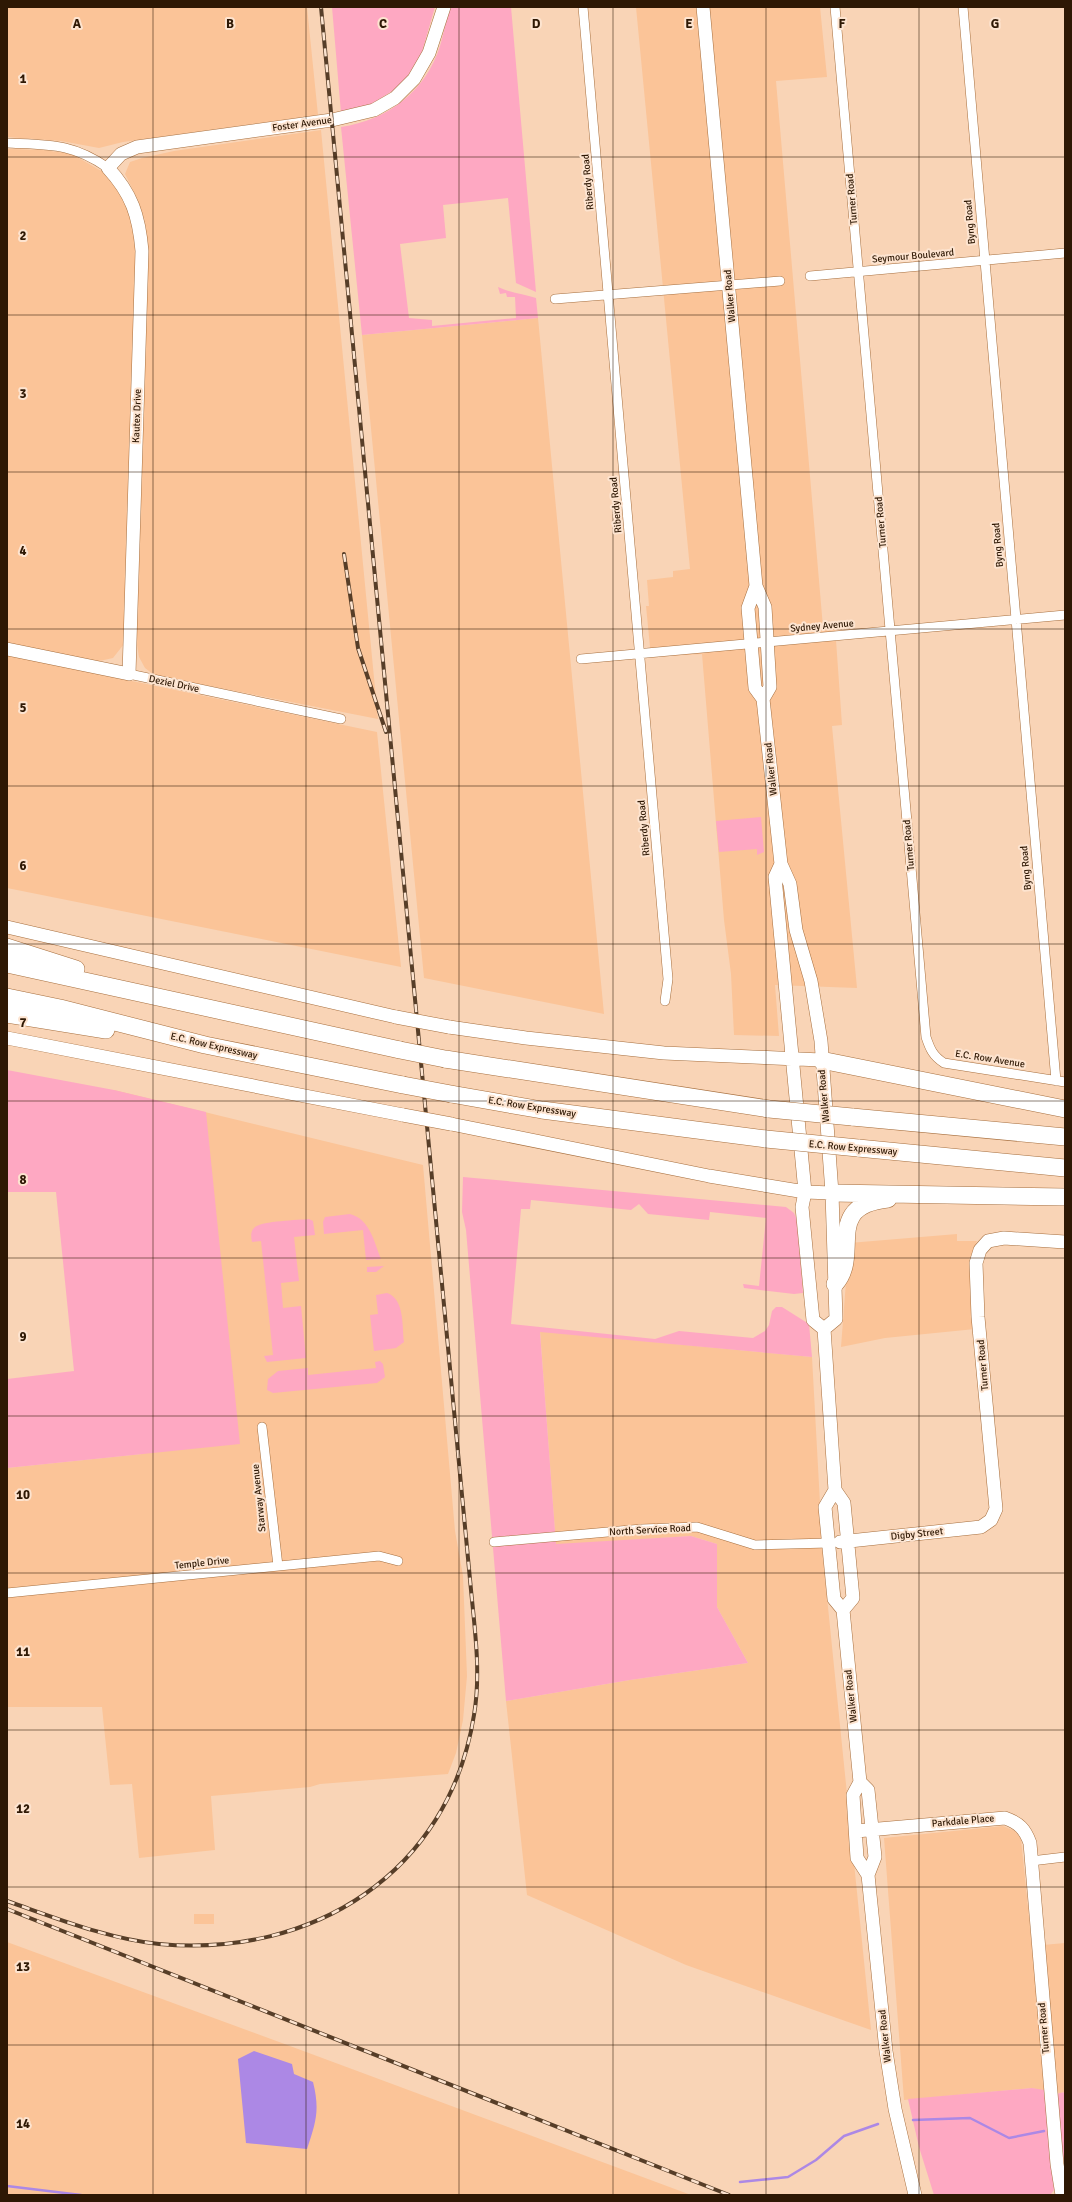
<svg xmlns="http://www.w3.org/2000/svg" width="1072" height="2202" viewBox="0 0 1072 2202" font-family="Signika,sans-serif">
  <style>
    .built { fill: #fbc498 }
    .green { fill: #fea8c2 }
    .water { fill: #ac88e5 }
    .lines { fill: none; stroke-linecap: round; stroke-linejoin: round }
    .stream { stroke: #ac88e5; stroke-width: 2.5 }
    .street-casing { stroke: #a76f3e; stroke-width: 10 }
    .secondary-casing { stroke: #a76f3e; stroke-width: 14 }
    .highway-casing { stroke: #a76f3e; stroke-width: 18 }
    .street { stroke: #fff; stroke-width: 9 }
    .secondary { stroke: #fff; stroke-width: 13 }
    .highway { stroke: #fff; stroke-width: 17 }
    .rail-casing { stroke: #573e28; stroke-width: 4 }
    .rail { stroke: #fde4d0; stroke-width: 2.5; stroke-dasharray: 8; stroke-linecap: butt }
    .secondary-bridge-casing { stroke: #a76f3e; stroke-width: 14; stroke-linecap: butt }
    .highway-bridge-casing { stroke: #a76f3e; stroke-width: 18; stroke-linecap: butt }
    .secondary-bridge { stroke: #fff; stroke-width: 13 }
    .highway-bridge { stroke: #fff; stroke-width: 17 }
    .grid { fill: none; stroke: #2e1804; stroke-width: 1; stroke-opacity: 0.55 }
    .labels { text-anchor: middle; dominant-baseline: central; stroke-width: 4; stroke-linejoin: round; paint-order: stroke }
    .street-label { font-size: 10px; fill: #2e1804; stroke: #fde4d0 }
    .grid-label { font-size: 13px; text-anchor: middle; font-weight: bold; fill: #2e1804; stroke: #fde4d0; stroke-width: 4; stroke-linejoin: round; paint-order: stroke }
  </style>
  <rect width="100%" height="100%" fill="#f9d4b6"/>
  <path class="built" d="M7,7H307L318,115L123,142L99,148L61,141L7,137Z
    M636,7H820L827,77L776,81L823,627L835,626L842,725L832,726L857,988L775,985L779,1036L734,1035L731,974L724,920L702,654L651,657L646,606H649L647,580L673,577V571L690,569Z
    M321,130L378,719L154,675L145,668L139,657L135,633L148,252L145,221L138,200L125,174L130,162L142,158L174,151Z
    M7,149L44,150L72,154L103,172L126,200L137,236L124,644L113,658L95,662L7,644Z
    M538,318L604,1014L424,978L362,335Z
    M7,655L377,732L401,967L7,888Z
    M114,1090L423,1165L455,1531L463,1576L467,1676L463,1720L456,1753L448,1774L320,1784L310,1787L211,1796L215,1850L139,1858L132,1784L110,1785L102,1707H7V1468L142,1454Z
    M957,1234V1241H977L969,1260L975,1329L885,1338L841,1347L849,1243Z
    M540,1331L812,1357L823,1558L871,2030L686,1965L527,1895L506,1701L630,1680L748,1663L717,1607V1544L691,1536L556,1545Z
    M1003,1826L1015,1831L1021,1839L1032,1946L1065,1943V2092L1055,2094L1032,2088L904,2100L884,1838Z
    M194,1914H214V1924H194Z
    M7,1942L290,2046L691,2195H7Z"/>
  <path class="green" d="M332,7H435L422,52L406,79L394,90L370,105L341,113Z
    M451,7H511L536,292L516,283L508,198L443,205L446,238L400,244L409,318L432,320V326L516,318L515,297H507L506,293L500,294L498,287C511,293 523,294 536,298L538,318L362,335L341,127C388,120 426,91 440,46C444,33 446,19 451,7Z
    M761,817L764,852L757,855V849L719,852L716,821Z
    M7,1070L114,1090L206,1112L240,1444L7,1468V1379L74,1371L56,1192H7Z
    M463,1177L786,1207L794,1213L797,1220L803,1293L794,1294L744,1288L743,1284L759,1286L766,1218L710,1212L709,1220L648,1214L639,1204L631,1210L531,1200L530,1209H521L511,1324L655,1339L679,1331L753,1338L765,1331L769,1325L772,1311L776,1307H782L809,1324L812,1357L540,1332L556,1544L691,1536L717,1544V1607L748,1663L630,1680L506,1701L466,1230L462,1212Z
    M350,1214C370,1219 374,1242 381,1259L366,1260L363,1230L324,1234L323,1222L325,1217Z
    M309,1219L313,1221L315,1235L294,1237L299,1281L281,1283L283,1308L301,1306L306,1358L267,1362L264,1356L273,1355L261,1241L252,1242C251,1237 250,1231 255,1227C263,1221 298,1220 309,1219Z
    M384,1266L376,1272H367V1267Z
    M387,1293C405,1299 402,1327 404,1342L396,1348L374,1351L370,1315L378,1314L376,1295Z
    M380,1361L383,1364L385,1377L377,1383L273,1393L267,1390L268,1379L278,1371L308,1368V1375L376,1368L375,1362Z
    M1032,2088L1044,2090L1054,2190L1051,2194L934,2195L919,2147L908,2099Z
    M1065,2092V2170L1055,2094Z"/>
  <path class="water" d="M254,2051L292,2064L294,2074L313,2082C320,2110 316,2122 307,2149L246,2143L238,2059Z"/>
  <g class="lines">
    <path class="stream" d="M913,2120L970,2118L1009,2138L1044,2131
      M740,2182L788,2177L816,2160L844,2136L878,2124
      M7,2186L81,2195"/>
    <defs>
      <path id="street" d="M583,7L668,979L665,1001
        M835,7L926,1037C930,1049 933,1056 944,1063L1065,1082
        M963,7L1056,1081
        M7,143C49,145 72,143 108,168
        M810,276L1065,253
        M555,299L780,281
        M581,659L1065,615
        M129,674L341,719
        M262,1427L278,1566
        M494,1542L642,1529L697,1527L755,1545L829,1543
        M7,1593L379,1556L398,1561
        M1031,1861L1065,1857"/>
      <path id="secondary" d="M703,7L756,586L765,607L770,687L763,699
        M756,586L748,608L755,688L763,699L781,864L790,884L796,930L811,981L821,1041L832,1193L836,1319L824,1329
        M7,649L129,674L142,251C139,216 132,194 108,168L121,154L137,147L332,120L374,110L395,98L414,79L429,53L444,7
        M781,864L775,877L805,1192L802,1207L813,1320L824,1329L835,1490L844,1503L853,1598L843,1610
        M7,927L396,1017
        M449,1027L526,1038L664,1053L821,1060
        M7,1038L403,1115
        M451,1124L709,1176L805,1192L832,1193
        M835,1490L825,1507L834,1599L843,1610L860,1782L853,1795L857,1858L868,1875L886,2051L895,2109L915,2195
        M840,1542L981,1527L991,1520L996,1509L978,1317L976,1263L980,1250L988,1241L1004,1238L1065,1242
        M860,1782L868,1790L875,1857L868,1875
        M856,1831L1005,1818C1019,1823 1025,1829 1030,1843L1057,2164L1062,2195L1065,2194"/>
      <path id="highway" d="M7,947L76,969
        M7,964L400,1050
        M7,997L60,1008L205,1045L403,1085
        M7,1014L106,1030
        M445,1059L769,1109
        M821,1060L1065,1109
        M451,1094L542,1110L766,1139
        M852,1117L1065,1137
        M858,1148L1065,1168
        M832,1193L1065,1197
        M835,1284C862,1254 822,1206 888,1199"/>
    </defs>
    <use href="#street" class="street-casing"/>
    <use href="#secondary" class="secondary-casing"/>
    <use href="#highway" class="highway-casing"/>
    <use href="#street" class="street"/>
    <use href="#secondary" class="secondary"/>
    <use href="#highway" class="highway"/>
    <defs>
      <path id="rail" d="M344,554L358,648L386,732
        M7,1901C56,1918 108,1939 159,1944C313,1958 449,1873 474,1715C481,1674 475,1631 471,1590L321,7
        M7,1909L729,2195"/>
    </defs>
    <use href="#rail" class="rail-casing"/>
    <use href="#rail" class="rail"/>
    <defs>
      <path id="secondary-bridge" d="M396,1017L449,1027
        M403,1115L451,1124"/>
      <path id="highway-bridge" d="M400,1050L445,1059
        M403,1085L451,1094
        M769,1109L852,1117
        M766,1139L858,1148"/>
    </defs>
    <use href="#secondary-bridge" class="secondary-bridge-casing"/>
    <use href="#highway-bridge" class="highway-bridge-casing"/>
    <use href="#secondary-bridge" class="secondary-bridge"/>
    <use href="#highway-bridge" class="highway-bridge"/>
  </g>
  <path class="grid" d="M153,7V2195M306,7V2195M459,7V2195M613,7V2195M766,7V2195M919,7V2195M7,157H1065M7,315H1065M7,472H1065M7,629H1065M7,786H1065M7,944H1065M7,1101H1065M7,1258H1065M7,1416H1065M7,1573H1065M7,1730H1065M7,1887H1065M7,2045H1065"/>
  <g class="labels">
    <g class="street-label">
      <text transform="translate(302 124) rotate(-8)">Foster Avenue</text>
      <text transform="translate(588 182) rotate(-95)">Riberdy Road</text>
      <text transform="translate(852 199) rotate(-95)">Turner Road</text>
      <text transform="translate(970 222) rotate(-95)">Byng Road</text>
      <text transform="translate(913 256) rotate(-5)">Seymour Boulevard</text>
      <text transform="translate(730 296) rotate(-95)">Walker Road</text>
      <text transform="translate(137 416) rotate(-88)">Kautex Drive</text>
      <text transform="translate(616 505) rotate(-95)">Riberdy Road</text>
      <text transform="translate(881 522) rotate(-95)">Turner Road</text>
      <text transform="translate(998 545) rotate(-95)">Byng Road</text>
      <text transform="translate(822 626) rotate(-5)">Sydney Avenue</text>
      <text transform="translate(174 684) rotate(12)">Deziel Drive</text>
      <text transform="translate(771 769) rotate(-96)">Walker Road</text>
      <text transform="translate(644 828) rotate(-95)">Riberdy Road</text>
      <text transform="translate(909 845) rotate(-95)">Turner Road</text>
      <text transform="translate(1026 868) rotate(-95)">Byng Road</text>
      <text transform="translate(214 1046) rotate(13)">E.C. Row Expressway</text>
      <text transform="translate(990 1059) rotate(9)">E.C. Row Avenue</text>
      <text transform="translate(824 1096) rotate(-95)">Walker Road</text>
      <text transform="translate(532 1107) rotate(9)">E.C. Row Expressway</text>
      <text transform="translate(853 1148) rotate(5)">E.C. Row Expressway</text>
      <text transform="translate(983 1365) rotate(-95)">Turner Road</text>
      <text transform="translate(259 1498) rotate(-96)">Starway Avenue</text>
      <text transform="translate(650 1530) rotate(-3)">North Service Road</text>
      <text transform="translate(917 1534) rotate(-6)">Digby Street</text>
      <text transform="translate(202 1563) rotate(-6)">Temple Drive</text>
      <text transform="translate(851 1696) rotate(-96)">Walker Road</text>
      <text transform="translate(963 1821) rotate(-5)">Parkdale Place</text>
      <text transform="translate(1044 2028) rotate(-95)">Turner Road</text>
      <text transform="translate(885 2036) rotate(-96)">Walker Road</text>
    </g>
  </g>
  <g class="grid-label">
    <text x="77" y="28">A</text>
    <text x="230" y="28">B</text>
    <text x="383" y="28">C</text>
    <text x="536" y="28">D</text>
    <text x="689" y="28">E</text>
    <text x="842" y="28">F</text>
    <text x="995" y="28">G</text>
    <text x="23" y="83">1</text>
    <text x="23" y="240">2</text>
    <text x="23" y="398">3</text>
    <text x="23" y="555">4</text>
    <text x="23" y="712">5</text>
    <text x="23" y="870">6</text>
    <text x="23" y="1027">7</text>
    <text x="23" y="1184">8</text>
    <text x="23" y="1341">9</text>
    <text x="23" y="1499">10</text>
    <text x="23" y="1656">11</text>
    <text x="23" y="1813">12</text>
    <text x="23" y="1971">13</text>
    <text x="23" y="2128">14</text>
  </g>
  <rect width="1072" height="2202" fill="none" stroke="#2e1804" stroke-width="16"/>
</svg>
